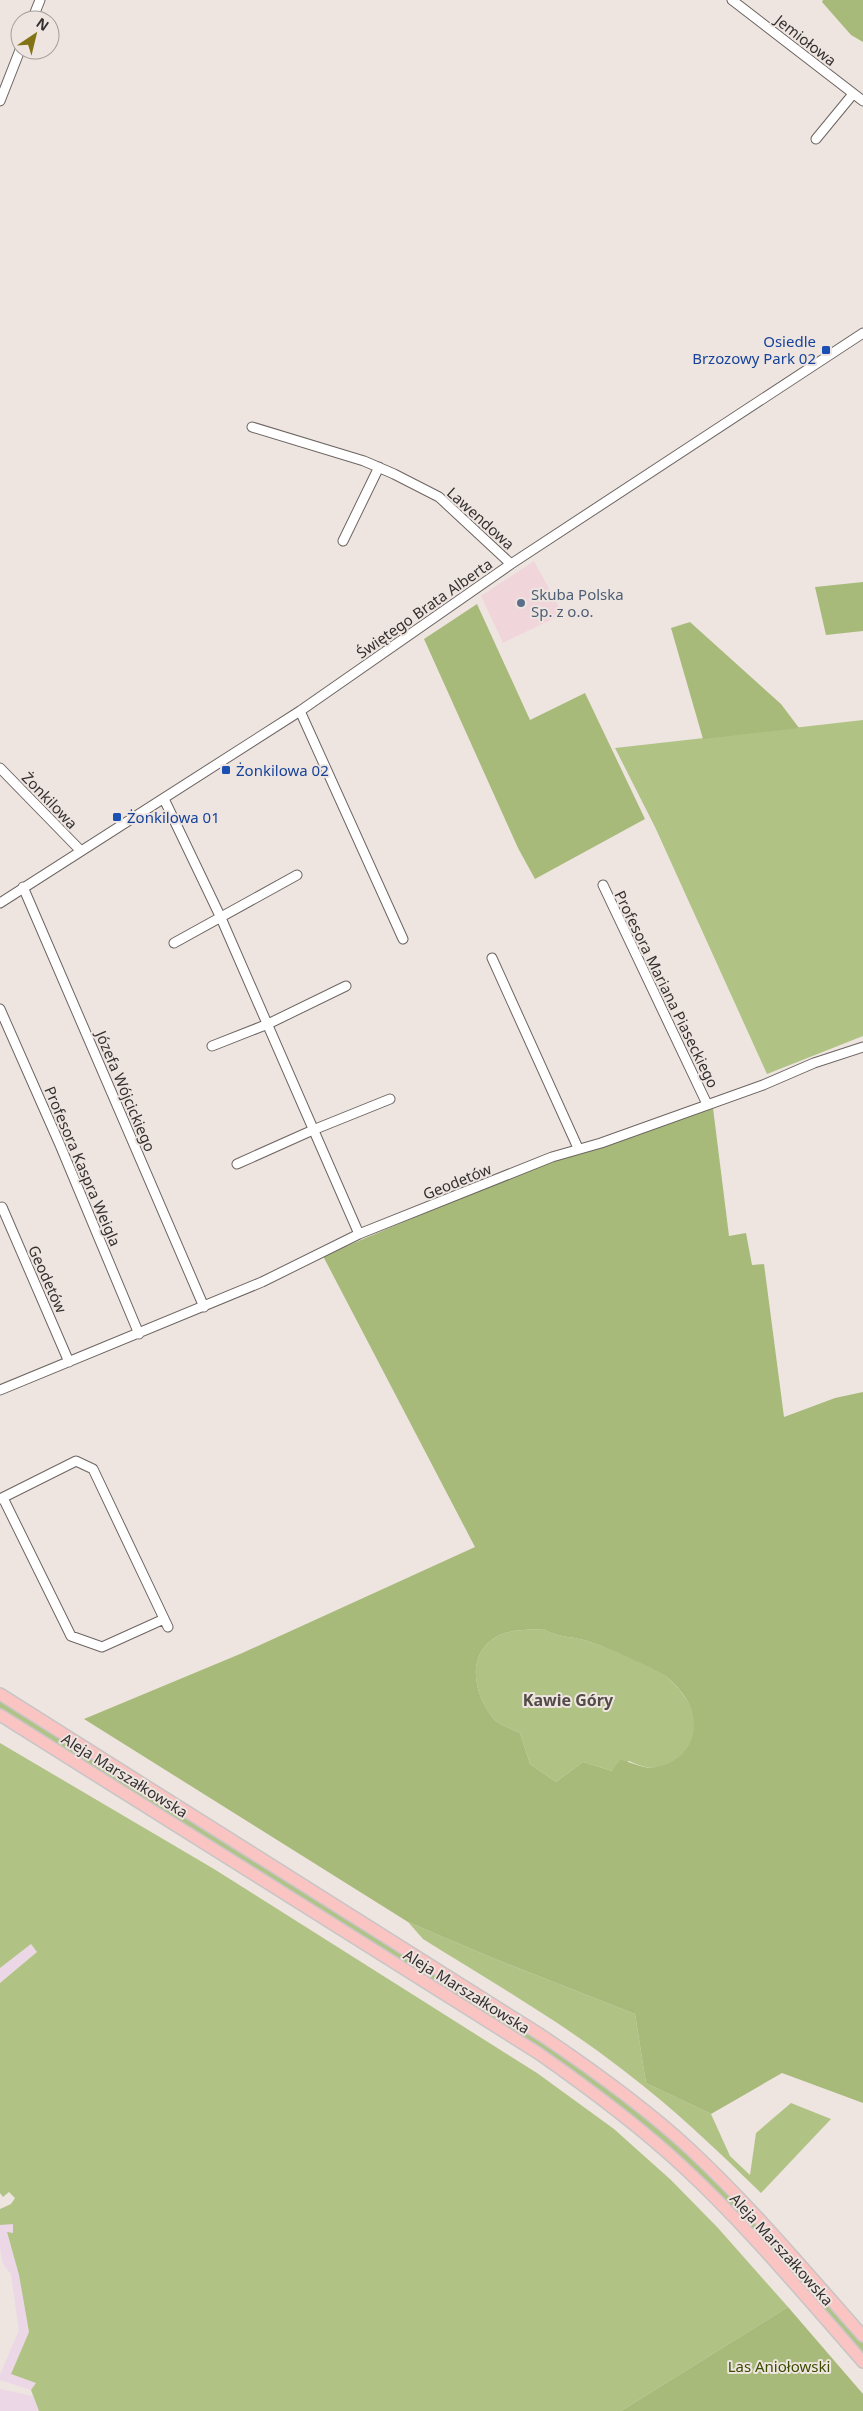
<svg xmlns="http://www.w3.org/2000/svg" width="863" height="2411" viewBox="0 0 863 2411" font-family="'Noto Sans',sans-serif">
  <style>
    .commercial { fill: #f0d6da }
    .industrial { fill: #ebd7e6 }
    .green { fill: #b0c385 }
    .forest { fill: #a7ba7a; fill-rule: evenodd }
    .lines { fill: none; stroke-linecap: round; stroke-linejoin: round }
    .minor-casing { stroke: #6d6562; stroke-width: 11 }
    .major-casing { stroke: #c6c5c5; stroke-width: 14 }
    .minor { stroke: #fff; stroke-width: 9 }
    .major { stroke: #fac4c2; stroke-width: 11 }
    .transit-dot { fill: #1a4fb4; stroke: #eee5e1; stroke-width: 2 }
    .service-dot { fill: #5c6f8a; stroke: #eee5e1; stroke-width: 2 }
    .labels { text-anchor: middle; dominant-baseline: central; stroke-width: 4; stroke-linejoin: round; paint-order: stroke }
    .street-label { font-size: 15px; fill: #34302f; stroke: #eee5e1 }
    .transit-label { font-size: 15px; fill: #164399; stroke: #eee5e1; text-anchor: start }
    .service-label { font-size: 15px; fill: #4e5e75; stroke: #eee5e1; text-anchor: start }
    .park-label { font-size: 15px; fill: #3c4c00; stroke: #eee5e1 }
    .neighbourhood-label { font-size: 16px; font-weight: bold; fill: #524b48; stroke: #eee5e1 }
  </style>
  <rect width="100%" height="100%" fill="#eee5e1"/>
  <path class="commercial" d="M534,561L563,614L503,643L481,596Z"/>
  <path class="industrial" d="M31,1944L37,1952L0,1983V1968Z
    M13,2223V2233H7L19,2275L29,2332L11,2374L37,2383L31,2390L0,2380V2374L19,2331L11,2274L3,2264L0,2248V2225Z
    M0,2389L33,2396L39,2411H0Z"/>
  <path class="green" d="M863,720V1036L767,1074L655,827L615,748Z
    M543,1629C558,1638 574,1636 590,1642C603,1646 658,1669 666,1676C677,1686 691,1702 694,1716C698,1740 679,1767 655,1768C645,1768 638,1765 629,1761L612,1771L583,1762L556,1782L530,1764L520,1733C512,1729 499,1725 493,1718C472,1692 466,1651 500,1635C513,1629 530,1630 543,1629Z
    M0,1699L577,2064L658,2127L720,2184L863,2343V2354L637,2120L566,2066L507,2027L0,1709Z
    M0,1743L214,1869L537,2073L614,2129L671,2180L718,2228L788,2307L621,2411H39L31,2390L36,2383L11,2374L29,2332L19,2275L7,2232L13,2233V2224L0,2225V2209L11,2204L15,2198L9,2192L3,2197L0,2193V1983L37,1952L31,1944L0,1968Z
    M408,1922L495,1959L635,2014L646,2083L711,2114L730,2156L750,2175L756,2133L791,2103L831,2119L761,2193C717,2150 672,2107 623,2070C560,2021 490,1981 423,1939Z"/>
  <path class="forest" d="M823,0H863V42L851,35L822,2Z
    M863,582V631L826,635L815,587Z
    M477,604L530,720L585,693L645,819L535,879L518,848L424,639Z
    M690,622L781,704L799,728L703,739L671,628Z
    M713,1108L729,1236L746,1233L752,1265L764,1264L784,1417L835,1398L863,1392V2103L782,2073L711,2114L646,2083L635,2014L495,1959L408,1922L84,1719L240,1654L475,1547L323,1256L515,1175ZM543,1629C558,1638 574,1636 590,1642C603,1646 659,1670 667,1677C675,1684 686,1696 690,1706C702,1732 685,1763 657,1767C644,1770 633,1762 620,1760L612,1771L583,1762L556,1782L530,1764L520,1733C512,1729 499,1725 493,1718C472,1692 466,1651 500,1635C513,1629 530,1630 543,1629Z
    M788,2307L863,2394V2411H621Z"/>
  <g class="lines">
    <defs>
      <path id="minor" d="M732,0L863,101
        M32,20L40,0
        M0,101L20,50
        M816,139L853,94
        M252,427L364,461L394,474L439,497L511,564
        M343,541L379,467
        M300,711L403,939
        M0,768L81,851
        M164,799L221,918L359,1234
        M603,885L707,1104
        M23,887L204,1307
        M0,903L300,711L511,564L863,333
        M174,943L297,875
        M492,958L578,1148
        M0,1009L60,1145L139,1334
        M212,1046L268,1024L346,986
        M237,1164L313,1130L390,1099
        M2,1207L69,1362
        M0,1390L262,1282L359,1234L552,1157L601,1143L763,1085L814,1063L863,1047
        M3,1498L71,1636L102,1647L164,1619
        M0,1499L76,1461L93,1469L168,1627"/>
      <path id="major" d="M0,1694L541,2035C593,2070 645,2107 691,2150C753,2208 807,2273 863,2336
        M0,1715L538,2053C588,2088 637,2124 682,2166C747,2226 804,2295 863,2362"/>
    </defs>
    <use href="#minor" class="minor-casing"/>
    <use href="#major" class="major-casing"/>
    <use href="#minor" class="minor"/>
    <use href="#major" class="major"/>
  </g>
  <g class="transit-dot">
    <rect x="821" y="345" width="10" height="10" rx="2.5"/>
    <rect x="221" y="765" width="10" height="10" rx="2.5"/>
    <rect x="112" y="812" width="10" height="10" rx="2.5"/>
  </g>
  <circle class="service-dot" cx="521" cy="603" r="5"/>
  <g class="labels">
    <g class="street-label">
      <text transform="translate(806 40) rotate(38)">Jemiołowa</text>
      <text transform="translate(481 518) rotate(42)">Lawendowa</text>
      <text transform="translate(424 608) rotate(-35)">Świętego Brata Alberta</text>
      <text transform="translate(50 800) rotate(46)">Żonkilowa</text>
      <text transform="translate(667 989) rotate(64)">Profesora Mariana Piaseckiego</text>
      <text transform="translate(126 1091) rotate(67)">Józefa Wójcickiego</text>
      <text transform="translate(83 1166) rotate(67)">Profesora Kaspra Weigla</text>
      <text transform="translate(457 1181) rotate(-22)">Geodetów</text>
      <text transform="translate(48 1279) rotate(66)">Geodetów</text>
      <text transform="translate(125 1775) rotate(32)">Aleja Marszałkowska</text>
      <text transform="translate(467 1991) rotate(32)">Aleja Marszałkowska</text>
      <text transform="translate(782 2249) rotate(48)">Aleja Marszałkowska</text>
    </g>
    <g class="transit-label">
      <text x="816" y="341" text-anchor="end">Osiedle<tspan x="816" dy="17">Brzozowy Park 02</tspan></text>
      <text x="236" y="770">Żonkilowa 02</text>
      <text x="127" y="817">Żonkilowa 01</text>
    </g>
    <g class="service-label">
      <text x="531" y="594">Skuba Polska<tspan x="531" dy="17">Sp. z o.o.</tspan></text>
    </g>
    <g class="park-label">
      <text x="779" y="2366">Las Aniołowski</text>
    </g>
    <g class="neighbourhood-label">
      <text x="568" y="1700">Kawie Góry</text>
    </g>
  </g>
  <g transform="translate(35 35) rotate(35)"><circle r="24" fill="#eee5e1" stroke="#a49d9a"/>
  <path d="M0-4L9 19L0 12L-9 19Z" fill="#827315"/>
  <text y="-8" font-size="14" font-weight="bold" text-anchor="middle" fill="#34302f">N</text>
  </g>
</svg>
